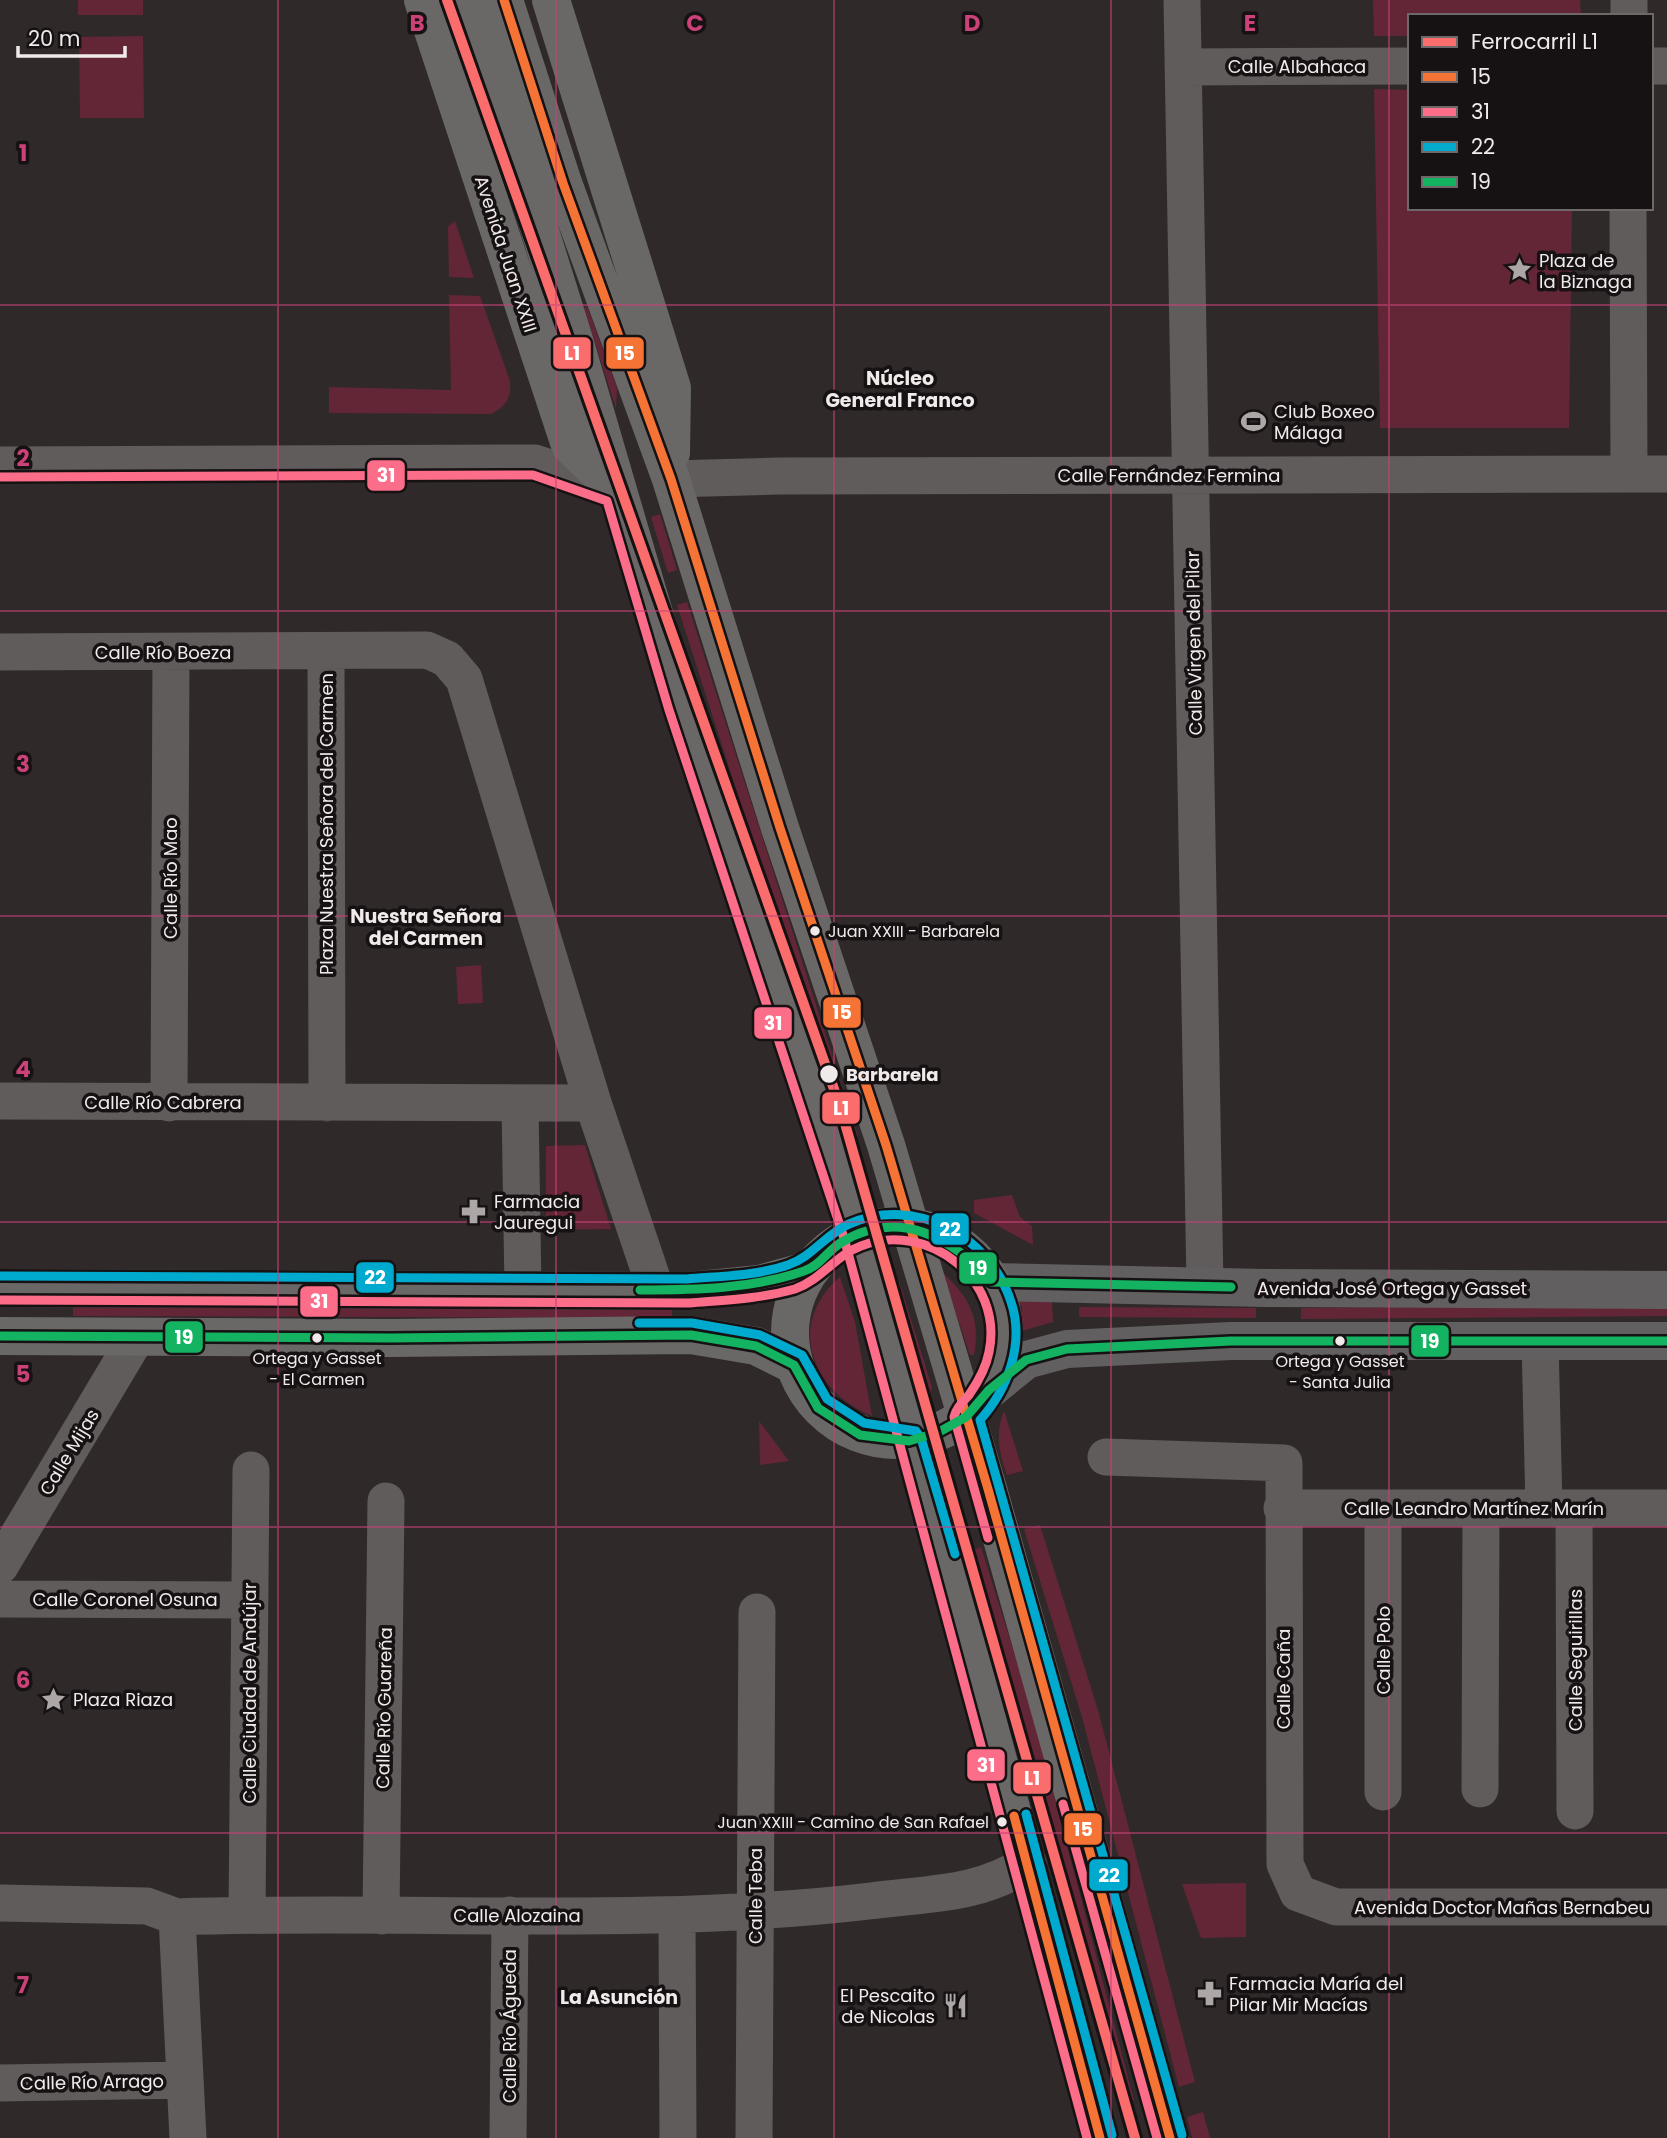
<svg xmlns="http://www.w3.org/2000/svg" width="1667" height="2138" viewBox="0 0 1667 2138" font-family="Poppins,sans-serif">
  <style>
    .green { fill: #632637 }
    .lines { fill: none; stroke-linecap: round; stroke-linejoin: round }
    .minor { stroke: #605c5c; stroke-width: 37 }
    .secondary { stroke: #625f60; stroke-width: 38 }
    .primary { stroke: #6a6767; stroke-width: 38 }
    .bus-1-casing { stroke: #161112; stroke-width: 14 }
    .bus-2-casing { stroke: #161112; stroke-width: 14 }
    .bus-3-casing { stroke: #161112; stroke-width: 14 }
    .bus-4-casing { stroke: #161112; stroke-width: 14 }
    .bus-1 { stroke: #f57335; stroke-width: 9 }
    .bus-2 { stroke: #fb6d88; stroke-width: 9 }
    .bus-3 { stroke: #00a9ce; stroke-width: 9 }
    .bus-4 { stroke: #13b361; stroke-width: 9 }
    .rail-1-casing { stroke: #161112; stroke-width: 16 }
    .rail-1 { stroke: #fb6d6d; stroke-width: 10 }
    .grid { fill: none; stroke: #cb4278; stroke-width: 2; stroke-opacity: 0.55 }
    .bus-dot { fill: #f1eaeb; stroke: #161112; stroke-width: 2.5 }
    .labels { text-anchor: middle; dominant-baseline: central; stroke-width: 7; stroke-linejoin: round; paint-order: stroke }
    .bus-label { font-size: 16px; fill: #f1eaeb; stroke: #161112 }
    .street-label { font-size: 18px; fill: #f1eaeb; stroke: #161112 }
    .poi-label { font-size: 18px; fill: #f1eaeb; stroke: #161112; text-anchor: start }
    .stop-label { font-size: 18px; font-weight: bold; fill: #f1eaeb; stroke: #161112; text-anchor: start }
    .neighbourhood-label { font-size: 19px; font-weight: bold; fill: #f1eaeb; stroke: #161112 }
    .grid-label { font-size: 23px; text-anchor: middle; font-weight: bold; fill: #cb4278; stroke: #161112; stroke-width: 7; stroke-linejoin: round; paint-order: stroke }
    .line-badge { stroke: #161112; stroke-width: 2.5 }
    .badge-label { font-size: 19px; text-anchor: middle; font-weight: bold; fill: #fff }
  </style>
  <rect width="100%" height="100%" fill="#2f292a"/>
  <path class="green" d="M78,0H143V15H78Z
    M1373,0H1580L1581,16H1410V36H1374Z
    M143,36L144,118H80L79,37Z
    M1374,89L1410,90V208H1572L1569,428H1380Z
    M455,221L474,278L449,277L448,227Z
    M449,295L480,296L510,381C511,398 507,406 491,414L329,413V387L451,390Z
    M587,306L617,388L616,409L584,308Z
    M660,514L677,570L668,573L651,517Z
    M687,602L858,1136L848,1139L677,605Z
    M481,965L483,1003L458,1004L456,967Z
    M585,1145L611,1229L546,1230V1146Z
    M1012,1195L1020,1217L1032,1226L1033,1245L974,1213V1200Z
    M942,1272C969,1297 981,1317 974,1355H970Z
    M840,1277L855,1322L872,1416C812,1392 785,1324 840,1277Z
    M899,1281L932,1387L928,1401L895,1296Z
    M1014,1295L1052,1301L1053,1322L1022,1331V1307Z
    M73,1305L672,1307V1318L73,1316Z
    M1667,1306V1316L1301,1319V1308Z
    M1079,1307L1256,1308V1318L1079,1317Z
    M1004,1411L1023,1471L1007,1475C999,1453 995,1433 1004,1411Z
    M759,1421L789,1461L760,1465Z
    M1040,1525L1098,1710L1195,2082L1179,2087L1082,1717L1024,1529Z
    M981,1547L1028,1697L1134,2100L1118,2105L973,1550Z
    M1246,1883V1937L1201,1938L1182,1884Z
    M1203,2112L1210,2138H1192L1187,2117Z"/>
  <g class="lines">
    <path class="minor" d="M1182,0L1205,1286
      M1629,16V0
      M1651,66H1667
      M1183,67L1410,66
      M1628,208L1629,474
      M0,465L535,463L617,491
      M671,479L779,476L1667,474
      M326,651L327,1103
      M0,652L427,650L447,659L464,679L593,1103L656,1290
      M0,1101L593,1103
      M169,1103L171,653
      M520,1105L523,1290
      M1540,1341L1544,1508
      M1106,1457L1284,1463L1285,1864L1298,1893L1336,1907H1667
      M1282,1508H1667
      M1574,1508L1575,1811
      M0,1566L136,1338
      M0,1599L250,1600
      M1480,1789L1481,1508
      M1383,1792V1508
      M0,1903L147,1906L177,1917C408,1909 641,1928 870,1901C929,1893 977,1896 1028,1863
      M247,1915L251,1470
      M381,1916L386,1501
      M677,1916L678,2138
      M177,1917L188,2138
      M0,2083L185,2080
      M508,2138L510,1915
      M754,2138L757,1612"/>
    <path class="secondary" d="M991,1282L1264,1288L1667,1290
      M989,1390L1026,1360L1067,1349L1231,1341H1667"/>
    <path class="primary" d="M423,0L570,445L616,489
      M468,0L574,340L681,706L856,1234L1100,2138
      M504,0L563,183L671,479L780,828L886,1145L988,1489L1170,2138
      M551,0L672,388L671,453
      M790 1333a107 107 0 1 1 214 0a107 107 0 1 1-214 0Z
      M0,1288L688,1291L759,1284L810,1270
      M0,1336L390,1338L691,1335L756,1346L794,1365"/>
    <defs>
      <path id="bus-1" d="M504,0L563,183L671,479L780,828L886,1145L988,1489L1170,2138
        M1014,1816L1100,2138"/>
      <path id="bus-2" d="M0,477L533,475L607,501L669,710L844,1238L1087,2138
        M0,1300L689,1303C724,1300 760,1299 795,1289C821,1280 836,1255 861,1246C929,1220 1004,1280 989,1352C986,1368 978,1382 969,1395C963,1402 956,1408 954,1417L988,1538
        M1063,1804L1157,2138"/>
      <path id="bus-3" d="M0,1276L687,1279C721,1276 756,1276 788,1265C812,1257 826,1234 849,1224C916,1195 990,1236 1011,1302C1025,1343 1008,1389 980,1420L1182,2135
        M639,1323H692L760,1335L802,1355L827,1399L864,1423L916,1431L921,1438L955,1554
        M1026,1814L1112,2135"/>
      <path id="bus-4" d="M640,1290C695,1290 752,1289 804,1271C820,1266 828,1250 842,1242C899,1208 952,1237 991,1282L1231,1287
        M0,1336L390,1338L691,1335L756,1346L794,1365L818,1408L860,1435L909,1441L939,1432L966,1417L989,1390L1026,1360L1067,1349L1231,1341H1667"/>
    </defs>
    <use href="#bus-1" class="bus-1-casing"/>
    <use href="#bus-2" class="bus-2-casing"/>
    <use href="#bus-3" class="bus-3-casing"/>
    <use href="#bus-4" class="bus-4-casing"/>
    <use href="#bus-1" class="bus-1"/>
    <use href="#bus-2" class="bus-2"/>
    <use href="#bus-3" class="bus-3"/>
    <use href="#bus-4" class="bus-4"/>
    <defs>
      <path id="rail-1" d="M447,0L840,1106L1135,2138"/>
    </defs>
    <use href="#rail-1" class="rail-1-casing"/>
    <use href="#rail-1" class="rail-1"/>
  </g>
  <path class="grid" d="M278,0V2138M556,0V2138M834,0V2138M1111,0V2138M1389,0V2138M0,305H1667M0,611H1667M0,916H1667M0,1222H1667M0,1527H1667M0,1833H1667"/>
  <defs>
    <symbol id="sight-bare" viewBox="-9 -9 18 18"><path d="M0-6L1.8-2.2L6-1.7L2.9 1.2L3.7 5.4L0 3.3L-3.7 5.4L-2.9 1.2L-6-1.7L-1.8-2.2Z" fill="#ada6a7" stroke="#161112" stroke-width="2.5" paint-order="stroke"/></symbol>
    <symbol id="stadium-bare" viewBox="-9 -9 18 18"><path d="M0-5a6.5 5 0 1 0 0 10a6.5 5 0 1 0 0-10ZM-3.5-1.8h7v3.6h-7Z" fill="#ada6a7" stroke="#161112" stroke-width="2.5" paint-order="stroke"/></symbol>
    <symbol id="pharmacy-bare" viewBox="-9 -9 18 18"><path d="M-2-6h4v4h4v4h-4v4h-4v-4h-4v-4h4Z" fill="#ada6a7" stroke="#161112" stroke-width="2.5" paint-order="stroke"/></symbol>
    <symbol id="restaurant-bare" viewBox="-9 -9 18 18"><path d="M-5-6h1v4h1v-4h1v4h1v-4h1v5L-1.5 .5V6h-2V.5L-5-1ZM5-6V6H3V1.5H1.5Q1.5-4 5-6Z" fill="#ada6a7" stroke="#161112" stroke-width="2.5" paint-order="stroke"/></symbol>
  </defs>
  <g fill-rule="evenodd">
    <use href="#sight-bare" x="1502" y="252" width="35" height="35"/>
    <use href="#stadium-bare" x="1236" y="404" width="35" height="35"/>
    <use href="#pharmacy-bare" x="456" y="1194" width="35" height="35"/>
    <use href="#sight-bare" x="36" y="1682" width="35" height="35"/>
    <use href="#pharmacy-bare" x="1192" y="1976" width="35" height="35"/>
    <use href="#restaurant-bare" x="938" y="1988" width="35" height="35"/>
  </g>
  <g class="bus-dot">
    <circle cx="815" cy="931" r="6"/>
    <circle cx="829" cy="1074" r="10"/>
    <circle cx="317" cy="1338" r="6"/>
    <circle cx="1340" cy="1341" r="6"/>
    <circle cx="1002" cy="1822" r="6"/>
  </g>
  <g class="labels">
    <g class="bus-label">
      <text x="828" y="931" text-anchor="start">Juan XXIII - Barbarela</text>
      <text x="317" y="1358">Ortega y Gasset<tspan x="317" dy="21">- El Carmen</tspan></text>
      <text x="1340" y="1361">Ortega y Gasset<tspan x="1340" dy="21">- Santa Julia</tspan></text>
      <text x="989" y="1822" text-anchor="end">Juan XXIII - Camino de San Rafael</text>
    </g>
    <g class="street-label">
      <text x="1297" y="66">Calle Albahaca</text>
      <text transform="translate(506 254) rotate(72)">Avenida Juan XXIII</text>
      <text x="1169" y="475">Calle Fernández Fermina</text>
      <text transform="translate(1194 643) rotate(-91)">Calle Virgen del Pilar</text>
      <text x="163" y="652">Calle Río Boeza</text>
      <text transform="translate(326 824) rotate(-90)">Plaza Nuestra Señora del Carmen</text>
      <text transform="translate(170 878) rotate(-90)">Calle Río Mao</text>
      <text x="163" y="1102">Calle Río Cabrera</text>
      <text x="1392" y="1288">Avenida José Ortega y Gasset</text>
      <text transform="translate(69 1452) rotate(-59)">Calle Mijas</text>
      <text x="1474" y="1508">Calle Leandro Martínez Marín</text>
      <text x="125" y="1599">Calle Coronel Osuna</text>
      <text transform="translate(1383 1650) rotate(-90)">Calle Polo</text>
      <text transform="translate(1575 1660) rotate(-90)">Calle Seguirillas</text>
      <text transform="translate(1283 1679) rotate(-90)">Calle Caña</text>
      <text transform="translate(249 1693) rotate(-90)">Calle Ciudad de Andújar</text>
      <text transform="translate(384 1708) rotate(-89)">Calle Río Guareña</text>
      <text transform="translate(755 1896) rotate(-90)">Calle Teba</text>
      <text x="1502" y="1907">Avenida Doctor Mañas Bernabeu</text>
      <text x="517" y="1915">Calle Alozaina</text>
      <text transform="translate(509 2026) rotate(-90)">Calle Río Águeda</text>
      <text transform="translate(92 2082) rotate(-1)">Calle Río Arrago</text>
    </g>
    <g class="poi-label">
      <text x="1539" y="260">Plaza de<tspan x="1539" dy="21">la Biznaga</tspan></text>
      <text x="1274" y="411">Club Boxeo<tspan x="1274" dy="21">Málaga</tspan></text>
      <text x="494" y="1201">Farmacia<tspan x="494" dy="21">Jauregui</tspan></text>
      <text x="73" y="1699">Plaza Riaza</text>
      <text x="1229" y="1983">Farmacia María del<tspan x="1229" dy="21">Pilar Mir Macías</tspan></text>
      <text x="935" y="1995" text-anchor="end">El Pescaito<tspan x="935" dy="21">de Nicolas</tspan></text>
    </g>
    <g class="stop-label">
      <text x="846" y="1074">Barbarela</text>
    </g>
    <g class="neighbourhood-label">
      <text x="900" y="378">Núcleo<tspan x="900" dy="22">General Franco</tspan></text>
      <text x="426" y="916">Nuestra Señora<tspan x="426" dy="22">del Carmen</tspan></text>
      <text x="619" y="1997">La Asunción</text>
    </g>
  </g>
  <g class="grid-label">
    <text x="417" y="31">B</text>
    <text x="695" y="31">C</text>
    <text x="972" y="31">D</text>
    <text x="1250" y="31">E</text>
    <text x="23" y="161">1</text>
    <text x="23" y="466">2</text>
    <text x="23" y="772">3</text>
    <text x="23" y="1077">4</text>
    <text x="23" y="1382">5</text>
    <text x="23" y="1688">6</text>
    <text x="23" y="1993">7</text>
  </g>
  <g class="line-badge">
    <rect x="552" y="336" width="40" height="34" rx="7" fill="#fb6d6d"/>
    <rect x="605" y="336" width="40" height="34" rx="7" fill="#f57335"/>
    <rect x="366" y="459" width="40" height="33" rx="7" fill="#fb6d88"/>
    <rect x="822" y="996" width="40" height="33" rx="7" fill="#f57335"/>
    <rect x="753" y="1006" width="40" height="34" rx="7" fill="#fb6d88"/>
    <rect x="821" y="1091" width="40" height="34" rx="7" fill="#fb6d6d"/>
    <rect x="930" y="1212" width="40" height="34" rx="7" fill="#00a9ce"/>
    <rect x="958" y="1251" width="40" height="34" rx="7" fill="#13b361"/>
    <rect x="355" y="1261" width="40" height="33" rx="7" fill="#00a9ce"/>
    <rect x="299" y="1285" width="40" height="33" rx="7" fill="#fb6d88"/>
    <rect x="164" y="1320" width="40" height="34" rx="7" fill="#13b361"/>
    <rect x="1410" y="1324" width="40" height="34" rx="7" fill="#13b361"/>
    <rect x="966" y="1748" width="40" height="34" rx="7" fill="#fb6d88"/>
    <rect x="1012" y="1761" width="40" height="34" rx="7" fill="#fb6d6d"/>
    <rect x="1063" y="1812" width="40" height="34" rx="7" fill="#f57335"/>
    <rect x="1088" y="1858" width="41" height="34" rx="7" fill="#00a9ce"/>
  </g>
  <g class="badge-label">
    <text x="572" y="360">L1</text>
    <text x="625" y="360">15</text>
    <text x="386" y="482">31</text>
    <text x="842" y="1019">15</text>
    <text x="773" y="1030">31</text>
    <text x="841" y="1115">L1</text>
    <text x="950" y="1236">22</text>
    <text x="978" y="1275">19</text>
    <text x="375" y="1284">22</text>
    <text x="319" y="1308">31</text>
    <text x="184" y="1344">19</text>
    <text x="1430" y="1348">19</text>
    <text x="986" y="1772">31</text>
    <text x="1032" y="1785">L1</text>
    <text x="1083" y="1836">15</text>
    <text x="1109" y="1882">22</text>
  </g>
  <rect x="1408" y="14" width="245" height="196" fill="#161112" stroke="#6e6869" stroke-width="2"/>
  <rect x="1422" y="37" width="35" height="10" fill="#fb6d6d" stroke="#6e6869" stroke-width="2"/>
  <text x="1471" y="49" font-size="21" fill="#f1eaeb">Ferrocarril L1</text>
  <rect x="1422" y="72" width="35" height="10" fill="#f57335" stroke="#6e6869" stroke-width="2"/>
  <text x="1471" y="84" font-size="21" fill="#f1eaeb">15</text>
  <rect x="1422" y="107" width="35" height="10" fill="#fb6d88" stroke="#6e6869" stroke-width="2"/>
  <text x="1471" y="119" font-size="21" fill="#f1eaeb">31</text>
  <rect x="1422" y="142" width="35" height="10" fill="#00a9ce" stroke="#6e6869" stroke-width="2"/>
  <text x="1471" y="154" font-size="21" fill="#f1eaeb">22</text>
  <rect x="1422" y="177" width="35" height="10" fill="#13b361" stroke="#6e6869" stroke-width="2"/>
  <text x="1471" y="189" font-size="21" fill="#f1eaeb">19</text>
  <path d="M18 46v10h107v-10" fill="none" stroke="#f1eaeb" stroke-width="3.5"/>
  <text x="28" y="46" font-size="21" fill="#f1eaeb" stroke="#161112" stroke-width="5" paint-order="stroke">20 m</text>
</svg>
